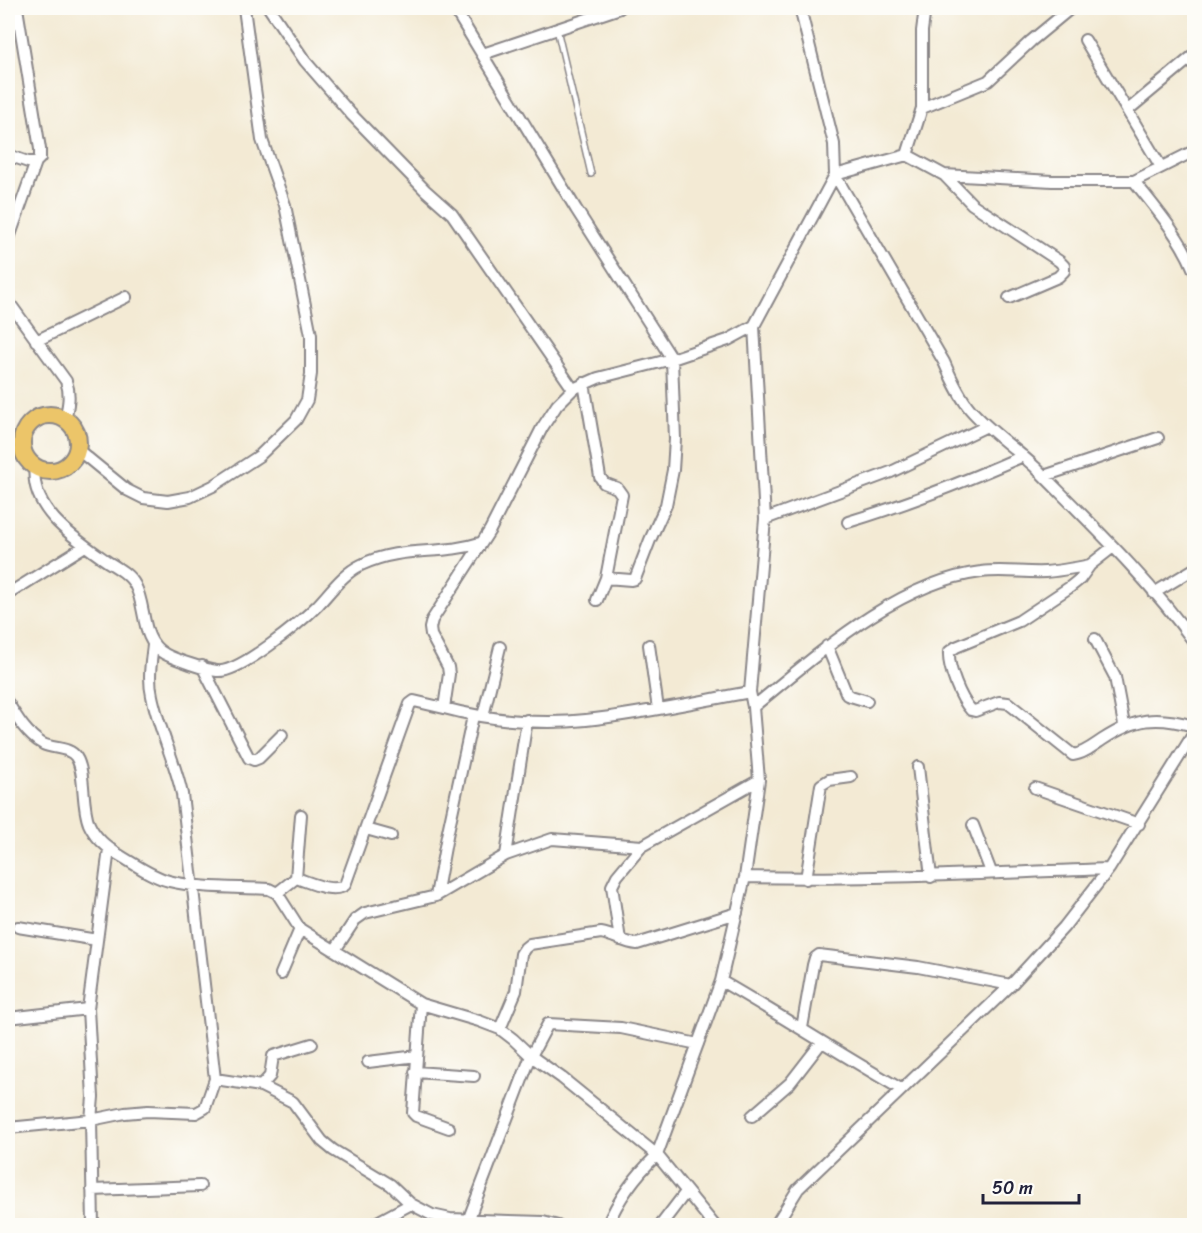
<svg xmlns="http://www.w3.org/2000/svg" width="1202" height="1233" viewBox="0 0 1202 1233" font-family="Sriracha,sans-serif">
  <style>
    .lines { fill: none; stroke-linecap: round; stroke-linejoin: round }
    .service-casing { stroke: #8a8688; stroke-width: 8 }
    .minor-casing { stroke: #8a8688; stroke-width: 14 }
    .primary-casing { stroke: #8a8688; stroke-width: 20 }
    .service { stroke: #fff; stroke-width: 5 }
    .minor { stroke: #fff; stroke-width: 10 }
    .primary { stroke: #ecc569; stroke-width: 16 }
  </style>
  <rect width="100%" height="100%" fill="#fdfcf7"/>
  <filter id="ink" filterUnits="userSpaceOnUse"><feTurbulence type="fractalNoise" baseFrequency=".0167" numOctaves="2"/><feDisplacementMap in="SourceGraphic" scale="12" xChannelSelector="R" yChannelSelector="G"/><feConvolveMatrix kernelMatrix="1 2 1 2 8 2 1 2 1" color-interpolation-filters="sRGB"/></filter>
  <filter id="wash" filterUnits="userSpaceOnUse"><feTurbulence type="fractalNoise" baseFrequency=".008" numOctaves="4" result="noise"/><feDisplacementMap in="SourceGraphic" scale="24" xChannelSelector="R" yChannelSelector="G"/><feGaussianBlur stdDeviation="1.35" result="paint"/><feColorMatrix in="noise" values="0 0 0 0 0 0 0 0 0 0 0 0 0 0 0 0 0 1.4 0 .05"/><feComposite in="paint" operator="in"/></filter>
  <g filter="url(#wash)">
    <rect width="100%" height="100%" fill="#f3ead4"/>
  </g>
  <g filter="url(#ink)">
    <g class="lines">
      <defs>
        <path id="service" d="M557,29L591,174"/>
        <path id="minor" d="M269,8L305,61L351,114L425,190L452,214L573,389
          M454,8L576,209L672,359L675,439L673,470L666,505L650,540L635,579L631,580L606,578
          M800,8L834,144L835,175L944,362C951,378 959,396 970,409C989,431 1014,447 1035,467C1090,523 1148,578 1194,642
          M1085,40L1161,167
          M483,54L620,8
          M922,108L988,81L1031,41L1071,8
          M1128,110L1194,55
          M8,155L28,162H36L40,158V149L17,8
          M907,155L944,175L1052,181H1134L1194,151
          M944,175L972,204L1059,261L1064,266V271L1058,277L1009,298
          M1134,181C1156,209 1180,236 1194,270
          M8,241L36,162
          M8,301L66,381C71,395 68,406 65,420
          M36,341L126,297
          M584,383L600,477L604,483L617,488L622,495L606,578L597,600
          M77,449L127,490L143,498L168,501L190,497L213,486L259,456L296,420L307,400L311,374V335L285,205L262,140L244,8
          M35,467C29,510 77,540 108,562C118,568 130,575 135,585C147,607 140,641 165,654C174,659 206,670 217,671C239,674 302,621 318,605C331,591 344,573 361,565C402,545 440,556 480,543
          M1044,476L1158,438
          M765,519L891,472L987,426
          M848,522C908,504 966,481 1023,456
          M1113,547L1090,565L1080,579L1070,587L1019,621L956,647L949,652C948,668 960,698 971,710L975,711L999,702L1008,703L1073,755C1083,754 1093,746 1102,740C1136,718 1155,715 1194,726
          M1154,593L1194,569
          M8,594L85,546
          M1095,639L1115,677L1124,725
          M153,645C151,662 148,679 152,696C159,730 175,761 182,794L215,1079L261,1086L293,1102L322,1141L333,1150L391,1185L411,1204L432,1215L450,1219L543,1222L558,1226
          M649,645L658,709
          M827,646L847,695L867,701
          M202,666L249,758L254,760L259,758L282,735
          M750,692C695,702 641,714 586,720C540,725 488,720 444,708L449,674L448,667L431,635L430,628L432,620L490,530L542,428L557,405L573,389L598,378L672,359L728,340L754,326L835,175L907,155L922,108V31L925,8
          M8,703C17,718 27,735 43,744C53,749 70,747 76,757C86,772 81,805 89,824C96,840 110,850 124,858C139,867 153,877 169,881C201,889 237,887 269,889L277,893L300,929L421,1004L479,1021L500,1029L513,1039L531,1056L562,1078L657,1155L715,1226
          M753,707C817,655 897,582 981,572C1002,569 1024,573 1045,572C1060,571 1075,568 1090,565
          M483,716L500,647
          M918,767L931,877
          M1035,788L1139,824
          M973,825L991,872
          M366,829L391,836
          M506,855L527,720
          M745,877C867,880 987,873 1109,869
          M296,878C309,882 333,894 345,885L410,704L414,701L444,708
          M806,879L821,785L829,780L851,777
          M277,893L296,878L301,815
          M436,896L447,836L473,716
          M18,927L97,940
          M620,940L612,886L617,876L642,846
          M335,950L355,920L365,913L436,896L506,855L552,839L642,846L759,780
          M281,974L300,929
          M721,981C782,1016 840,1054 901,1089
          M421,1004L413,1113L416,1116L449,1128
          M88,1009L93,1097L91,1120L93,1226
          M8,1018L88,1009L109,849
          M802,1028L813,965L815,958L819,955L918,967L1011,985
          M500,1029L516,991L521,954L525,948L530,944L601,933C614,935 624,943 637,944L737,913
          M368,1062L417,1056
          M415,1072L474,1076
          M261,1086L270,1076L273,1056L312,1044
          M752,1116L790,1083L821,1043
          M8,1128L91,1120L125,1113L148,1111L196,1113L205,1108L215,1079
          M92,1190L200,1186
          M469,1218L531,1056L548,1024L621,1028L698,1044
          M370,1226L411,1204
          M607,1226C619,1197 635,1176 657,1155L721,981L745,877L759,780L753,707L750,692L765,519L754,326
          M660,1226L686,1192
          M775,1226L798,1189L1011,985L1064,927L1109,869L1194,733"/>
        <path id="primary" d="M22 443a28 28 0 1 1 56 0a28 28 0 1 1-56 0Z"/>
      </defs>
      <use href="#service" class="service-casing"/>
      <use href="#minor" class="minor-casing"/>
      <use href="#primary" class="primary-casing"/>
      <use href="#service" class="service"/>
      <use href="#minor" class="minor"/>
      <use href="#primary" class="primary"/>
    </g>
  </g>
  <rect width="1202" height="1233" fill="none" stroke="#fdfcf7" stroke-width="30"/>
  <path d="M983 1194v9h96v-9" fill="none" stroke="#22223b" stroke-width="3"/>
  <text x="992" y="1194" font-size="18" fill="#22223b" stroke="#fdfcf7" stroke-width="4.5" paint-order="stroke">50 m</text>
</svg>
